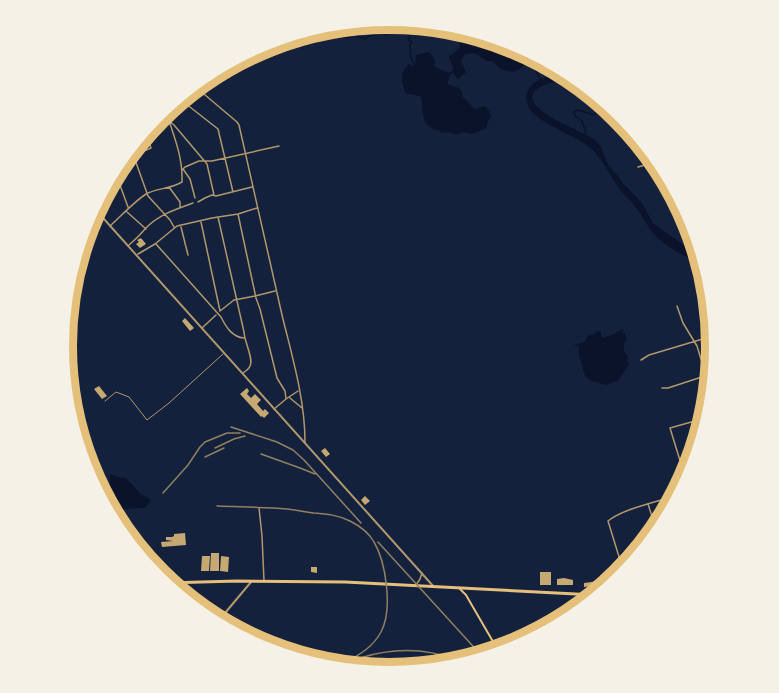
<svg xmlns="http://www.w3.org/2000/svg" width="779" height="693" viewBox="0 0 779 693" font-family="Inter,sans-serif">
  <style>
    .water { fill: #0b132b }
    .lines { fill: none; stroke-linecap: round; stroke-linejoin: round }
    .stream { stroke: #0b132b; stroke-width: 1.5 }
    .building { fill: #c6a872 }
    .service { stroke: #b1986c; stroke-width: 1 }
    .minor { stroke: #b1986c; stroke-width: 1.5 }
    .tertiary { stroke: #b1986c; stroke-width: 2 }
    .secondary { stroke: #e5c07b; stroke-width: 2 }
    .primary { stroke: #e5c07b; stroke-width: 3 }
    .rail { stroke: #918062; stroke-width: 1.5 }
    .rim { fill: none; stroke: #e5c07b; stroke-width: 8 }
  </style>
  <rect width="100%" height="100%" fill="#14213d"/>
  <path class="water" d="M460,33C483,38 517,39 531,58C526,61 525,66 520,69C511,75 498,70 493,61H487L474,53L465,54L461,61L466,72L458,79L453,73L451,74L447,84L459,88L462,91V96L475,109L485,106C497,120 487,115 487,128L472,134L462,132L457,135L449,132L441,133L439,130C419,128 424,110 421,97C416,94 410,95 405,93C402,83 399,72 409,64L412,66H415L416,55L429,52L433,56L435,61L434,66L448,73L452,71L453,67L449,59V56L453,54L460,47L458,38Z
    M562,76L571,82C558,82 546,81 536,90C516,109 584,131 595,140C605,148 602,155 608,164C613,172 620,177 624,185L626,186L642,203L653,223L685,246L698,252L700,263C695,260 689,258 683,255C674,251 660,241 654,234C647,226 643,216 636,208C631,200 623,195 618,187C608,173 602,157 588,146C576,136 533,121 528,106C522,92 533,79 548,77C552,76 557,76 562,76Z
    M622,329L624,330L622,332L625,333L627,339C622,344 623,352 628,356L627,360L629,364L618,381L605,385L597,382H593L585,376L579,355V347L574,345L584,342L588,336L594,334L597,331L601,332V336L603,338L612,335Z
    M110,474L121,478L125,477L141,494L150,499V502L145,508L123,509L112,508L103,496L109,494L107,492L110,484Z"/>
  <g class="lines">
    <path class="stream" d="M394,29L406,32V34H409L410,37L408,40L412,42L410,44C410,53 410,60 416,67
      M321,33L324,36L336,35L348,38L354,35L365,39C369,35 380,33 386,35L390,29H393
      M530,58L535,59L536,72L541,80
      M585,133L586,132C583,125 583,119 575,116L574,112L578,110L594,115L597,112"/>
  </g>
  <path class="building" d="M141,238L146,244L140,248L136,244L139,242L137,240Z
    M185,318L194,328L190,331L182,321Z
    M99,386L107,396L102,399L94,389Z
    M247,388L249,391L247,394L251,398L255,394L261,400L257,404L263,411L265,409L269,413L264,418L262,416L261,417L240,394Z
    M325,448L330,454L326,457L321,451Z
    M365,496L370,501L365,505L361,500Z
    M185,533L186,545L162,547L161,542L173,541L166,540V537H172L174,536V534Z
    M211,553H219V571H210Z
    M202,556H210L209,571H201Z
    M221,556L229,557L228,572L220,571Z
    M311,567H317V573L311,572Z
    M540,572H551V585H540Z
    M564,578L573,580V585H557V579Z
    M613,579L614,583L611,584L584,587V583Z"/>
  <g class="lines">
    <path class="service" d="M105,401L116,392L129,397L147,420L169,403L223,354"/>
    <path class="minor" d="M198,89L237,122L239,125C253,189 268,252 282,315C292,356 305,399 305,442
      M181,100L218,129L233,192
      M164,112L169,121L174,125L207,164L214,195
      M133,154L148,196L170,220L174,227
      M134,155L151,148L146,134
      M638,167L652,163
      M183,169L190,179L195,198
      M182,170L185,167L199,161H212L279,146
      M117,177L128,207
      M169,187L180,202V207
      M198,202L205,198L212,195L216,196L252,187
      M127,212L146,229
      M238,214L256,298L260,309L277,378L285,391L286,399
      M218,217L244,332C244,341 254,359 250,366C249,369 246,371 243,373
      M201,222L220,311
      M110,226C120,217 135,201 146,194C157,188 171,189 182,182C183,161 176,141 169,121
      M181,227L188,255
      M156,244L221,317C226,327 232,337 244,338
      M129,245C136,239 141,234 146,228C158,215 176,209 193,203
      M138,254L155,244L177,226L212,218L238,214L257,208
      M677,306L683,323L697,346L709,386
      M220,311L234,300L255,296L275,291
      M202,328L216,315
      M641,360L649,355L706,338L710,341L715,355
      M662,388H668L711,374
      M290,398L302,408
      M274,409L286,399L298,391
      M686,480L670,428L702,419
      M648,504L655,526
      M259,508L262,536L264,581
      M624,573L608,521C623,509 656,502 675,496
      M416,585L420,579L422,573
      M589,594L600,592"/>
    <path class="tertiary" d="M95,209L434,587
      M220,619L251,582"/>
    <path class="secondary" d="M460,589L466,595L499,652"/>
    <path class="primary" d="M166,583L237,581L345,582L595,595"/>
    <path class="rail" d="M231,427L277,442L293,450L304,460L361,523
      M215,448L234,439L245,436
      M261,454L300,468L315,474
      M205,457L224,448
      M163,493L188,465L200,447L205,442L227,433H240
      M217,506C240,507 264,507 287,509C296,510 305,512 314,513C327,514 338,515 350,521C360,526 369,533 374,542C386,562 393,610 381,632C373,647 359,656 343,663
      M378,542L481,655
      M360,658C392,648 426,648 457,660"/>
  </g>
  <path d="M0 0H779V693H0ZM73 346a316 316 0 1 1 632 0a316 316 0 1 1-632 0Z" fill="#f6f1e7" fill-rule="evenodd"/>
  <path class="rim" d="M73 346a316 316 0 1 1 632 0a316 316 0 1 1-632 0Z"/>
</svg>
